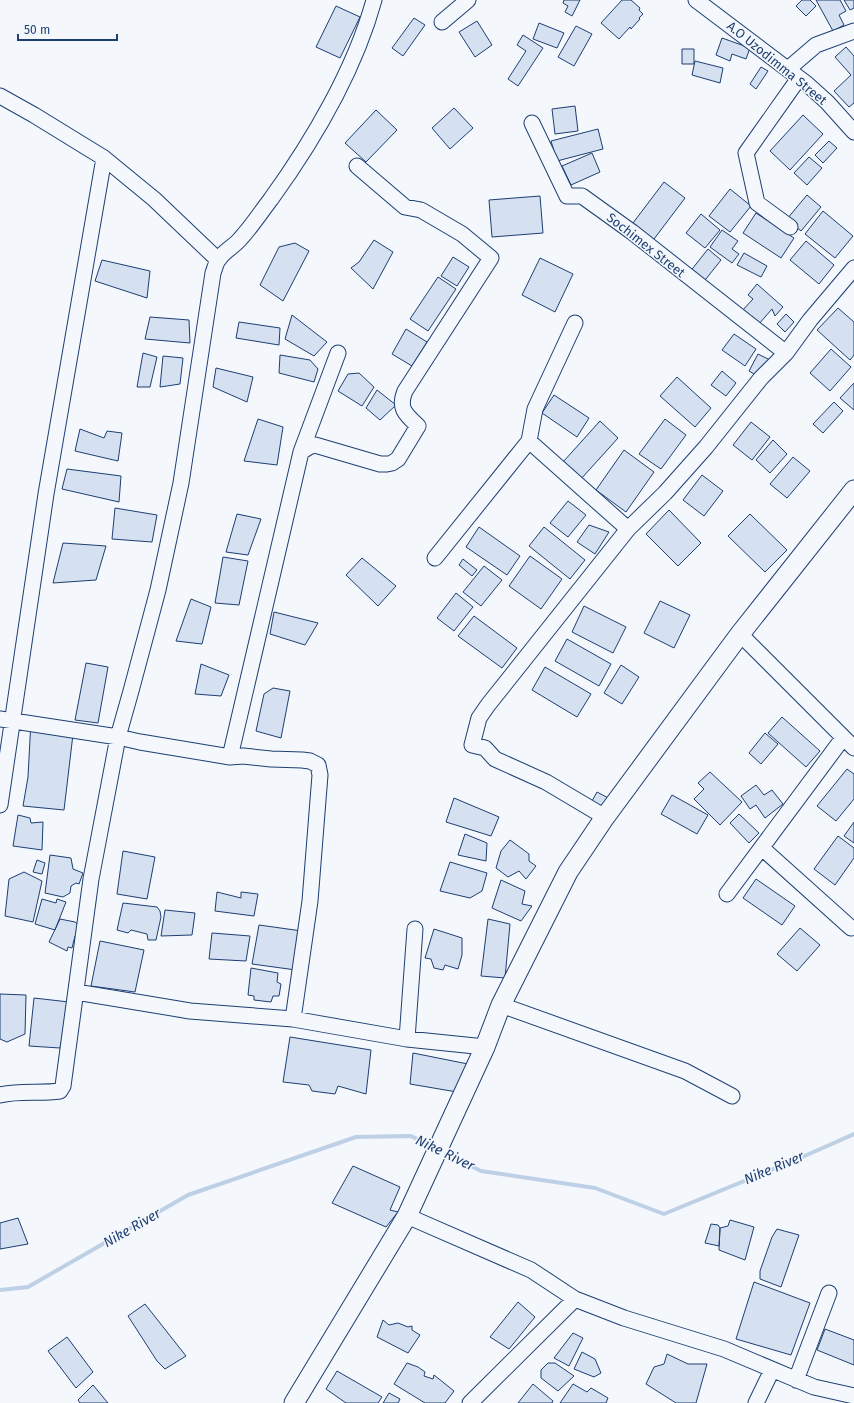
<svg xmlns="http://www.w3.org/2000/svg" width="854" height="1403" viewBox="0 0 854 1403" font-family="'Fira Sans',sans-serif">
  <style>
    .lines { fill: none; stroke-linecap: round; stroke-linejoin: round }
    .stream { stroke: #bed0e5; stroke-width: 4 }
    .building { fill: #d5e0f0; stroke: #1d3f73 }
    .minor-casing { stroke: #1d3f73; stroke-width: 17 }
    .major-casing { stroke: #1d3f73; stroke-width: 21 }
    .minor { stroke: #f4f7fb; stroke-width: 15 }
    .major { stroke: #f4f7fb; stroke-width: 19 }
    .labels { text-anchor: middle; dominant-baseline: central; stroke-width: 3; stroke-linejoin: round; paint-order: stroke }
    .street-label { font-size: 13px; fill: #1d3f73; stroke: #f4f7fb }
    .water-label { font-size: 14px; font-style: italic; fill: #1d3f73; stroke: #f4f7fb }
  </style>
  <rect width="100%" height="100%" fill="#f4f7fb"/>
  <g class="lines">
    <path class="stream" d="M443,1152L481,1171L595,1188L664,1214L800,1158L854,1134
      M0,1290L28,1287L188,1195L356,1137L411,1136L433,1147"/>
  </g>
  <path class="building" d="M564,0H580L572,16L565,12L568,6L563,3Z
    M622,0H631L640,8L639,10L643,14L639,18L640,19L631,29L630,27L619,39L601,23Z
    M802,0H810L816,6L806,16L796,6Z
    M816,0H840L846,11L839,15L844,25L833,31Z
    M844,0H854V8L850,10Z
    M336,6L360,17L340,58L316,47Z
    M414,18L425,25L403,56L392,48Z
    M477,21L492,45L475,57L459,32Z
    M539,23L564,33L557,48L533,39Z
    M576,26L592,34L574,66L558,57Z
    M523,35L543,48L518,86L508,79L526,51L517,45Z
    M722,38L750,48L746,59L732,54L730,61L716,55Z
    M846,47L854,56V103L849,107L834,91L851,75L835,57Z
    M682,49H694V64H682Z
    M695,61L723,68L720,83L692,75Z
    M761,67L768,71L756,89L750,84Z
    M575,106L578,131L555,134L552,109Z
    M454,108L473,128L450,149L432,128Z
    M376,110L397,130L366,162L345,143Z
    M803,115L823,134L790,170L770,151Z
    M598,129L603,149L557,161L551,141Z
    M829,141L837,148L823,163L815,155Z
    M592,153L600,172L571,185L562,166Z
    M809,157L822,168L807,185L794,173Z
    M664,182L685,198L651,243L630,227Z
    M730,189L751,206L730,232L709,216Z
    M807,195L821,207L801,231L787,219Z
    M540,196L543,233L492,237L489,200Z
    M823,211L853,236L835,258L805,234Z
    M756,213L794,238L781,258L743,233Z
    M701,214L720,230L705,248L686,233Z
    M722,230L738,241L732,249L739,254L732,263L710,247Z
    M374,240L393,252L373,289L351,268L359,262Z
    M806,241L834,265L819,284L790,260Z
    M295,243L309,251L283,301L260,285L279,247Z
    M708,249L721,260L702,284L689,273Z
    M744,253L767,266L761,277L737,265Z
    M453,257L469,267L457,286L441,276Z
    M540,258L573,274L555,312L522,295Z
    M102,260L150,271L147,298L95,281Z
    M438,277L456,289L428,331L410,319Z
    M757,284L783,307L775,316L772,309L758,325L742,311L753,299L748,295Z
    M838,308L854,322V355L850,360L817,330Z
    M786,314L794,322L785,332L777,324Z
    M292,315L327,342L314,356L285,339Z
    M150,317L189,320L190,343L145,339Z
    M239,322L280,328L279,345L236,338Z
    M406,329L427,342L412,366L392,354Z
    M734,334L756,349L745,366L722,350Z
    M831,349L851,367L830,391L810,373Z
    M143,353L157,357L150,387H137Z
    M758,354L770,360L761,378L749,371Z
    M280,355L310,360L318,369L314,382L279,373Z
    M163,356L183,358L180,384L160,387Z
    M216,368L253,377L247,402L213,387Z
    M722,371L736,383L726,396L711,385Z
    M359,373L374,387L362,406L338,391L348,374Z
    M677,377L711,408L695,427L660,396Z
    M854,383V410L840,398Z
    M377,390L396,405L380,420L366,408Z
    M554,395L589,418L577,437L542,413Z
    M834,402L843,411L823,433L813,424Z
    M258,419L283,427L277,465L244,461Z
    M665,419L686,435L661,469L639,454Z
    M600,421L618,438L581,479L563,462Z
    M751,422L770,437L752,460L733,445Z
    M80,429L104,438L107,431L122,433L118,461L75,451Z
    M773,440L787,454L770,473L756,460Z
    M624,450L654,472L626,512L596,490Z
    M793,457L810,471L787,498L770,484Z
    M67,469L121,476L119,502L62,489Z
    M702,475L723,491L704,516L683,500Z
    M568,501L586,515L568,537L550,523Z
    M115,508L157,515L152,542L112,539Z
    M669,510L701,543L678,566L646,534Z
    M237,514L261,519L248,555L226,552Z
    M750,514L787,550L765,572L728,536Z
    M589,525L609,532L595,554L577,542Z
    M479,527L520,556L507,575L466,547Z
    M544,527L585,560L570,579L529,546Z
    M63,543L106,546L96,580L53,583Z
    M530,556L562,579L541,609L509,586Z
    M223,557L248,561L239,605L215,603Z
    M362,558L396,586L378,606L346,575Z
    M463,559L477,570L472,576L459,565Z
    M484,566L502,580L481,606L463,592Z
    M456,593L473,607L454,631L437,618Z
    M191,599L211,607L202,644L176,641Z
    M660,601L690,615L674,648L644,633Z
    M584,606L626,627L613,653L572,632Z
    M274,612L318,623L305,645L270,634Z
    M474,616L517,648L502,668L458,636Z
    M567,639L611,664L599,686L555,661Z
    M86,663L108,667L98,723L75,720Z
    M201,664L229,675L221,696L195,694Z
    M621,665L639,677L622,704L604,693Z
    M545,667L591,694L577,717L532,690Z
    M273,688L290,691L281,738L256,731L264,694Z
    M782,717L820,751L806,767L768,733Z
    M31,720L74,726L64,810L23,806L28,777Z
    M765,733L778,744L761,764L749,753Z
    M847,769L854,774V799L836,821L817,806Z
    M710,772L742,802L720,825L694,799L704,789L698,783Z
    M756,785L764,795L772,790L783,804L765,818L756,805L750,809L741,796Z
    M597,792L612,800L606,809L592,801Z
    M672,795L708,815L697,834L661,814Z
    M454,798L499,817L491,836L446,822Z
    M739,814L759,833L749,843L730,823Z
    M18,815L30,818L31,823L43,822L42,850L13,846Z
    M854,822V843L844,836Z
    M465,834L487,843L486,861L458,855Z
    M838,836L854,848V858L835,885L814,869Z
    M510,840L529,854V861L536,866L526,879L519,871L508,877L496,868L501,851Z
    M123,851L155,857L147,899L117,894Z
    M50,855L71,858L73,869L83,873L79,884L76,883L71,886L70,893L63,897L45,893Z
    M37,860L45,863L42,874L33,872Z
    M450,862L487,873L482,891L470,898L440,891Z
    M24,872L42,881L33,922L5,916L9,879Z
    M756,879L795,906L782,925L743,898Z
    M501,880L525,891L522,904L532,906L521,921L492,908Z
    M217,892L241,898V892L258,894L254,916L215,911Z
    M42,899L56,903L57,899L66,902L55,930L35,924Z
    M123,903L157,907L160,911L161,917L156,940H148L147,934L131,930L128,933L117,930Z
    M165,910L195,913L192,935L161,936Z
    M60,919L75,922L80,926V936H75L72,948L68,947L67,951L49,942Z
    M488,919L510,924L505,978L481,976Z
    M259,925L302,931L296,970L252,964Z
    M800,928L820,945L797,971L777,954Z
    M434,929L462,938V955L458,969L445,965L443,970L434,968L431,959L425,958Z
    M212,933L250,936L246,961L209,959Z
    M100,941L144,950L135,992L91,986Z
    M251,968L278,973L277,982L281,984L279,996H273L271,1002L254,1000V996L248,995Z
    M0,994L26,995L25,1034L7,1042L0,1039Z
    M34,998L69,1002L60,1048L29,1046Z
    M290,1037L371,1050L366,1094L338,1086L335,1094L312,1091L309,1085L283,1082Z
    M413,1053L468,1064L457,1092L410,1084Z
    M353,1166L400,1187L390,1210L398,1212L386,1227L332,1203Z
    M18,1218L28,1244L0,1249V1223Z
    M730,1220L754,1227L745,1260L719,1250L720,1228L728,1226Z
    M711,1224L718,1225L720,1228L719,1246L705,1243Z
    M777,1229L799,1235L781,1287L760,1279V1271L772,1237Z
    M754,1282L810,1303L791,1355L736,1339Z
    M518,1302L535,1317L509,1349L490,1337Z
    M145,1304L186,1356L165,1369L157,1361L128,1316Z
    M383,1320L389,1325L398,1323L408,1327L412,1326V1330L420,1335L408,1353L377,1337Z
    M825,1329L854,1340V1365L817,1350Z
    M573,1333L583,1338L569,1366L554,1358Z
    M67,1337L93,1372L76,1388L48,1351Z
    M582,1352L595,1359L601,1373L594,1377L574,1369Z
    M667,1354L688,1364H707L696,1403H676L646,1384L654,1367L664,1364Z
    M407,1363L418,1367L425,1372L424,1376L433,1379L434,1375L454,1391L445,1403H425L394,1384Z
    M548,1363H555L574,1376L558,1391L541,1378V1370Z
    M337,1371L382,1397L378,1403H346L326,1389Z
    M533,1384L553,1401L552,1403H518Z
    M573,1384L587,1392L591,1388L608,1398L606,1403H560Z
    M93,1385L108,1403H80L78,1400Z
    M389,1393L400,1399L398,1403H383Z"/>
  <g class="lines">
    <defs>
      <path id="minor" d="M696,0L807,84L827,102L854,132
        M442,22L468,0
        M788,69L816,45L854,31
        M0,96L34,115L104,158L154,199L218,260
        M532,123L567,196H582L632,232L786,353
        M790,227L757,203L746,153L799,78
        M529,441L628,529
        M301,452L338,353
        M435,558L529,441L535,409L575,323
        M740,634L854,748
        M0,719L118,737L140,742L230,757L243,756L271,759L302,760L310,761L318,765L320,775L310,901L293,1019
        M230,757L301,452L309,447L315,445L380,464H387L392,463L398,459L418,426C405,414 398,408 405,391L491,258L462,234L421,210L405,207L357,166
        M0,805L46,494L104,158
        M605,817L546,782L495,759L485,748L472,745L479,718L488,705L628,529L665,493L706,447L761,378L786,353L810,320L854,268
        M762,848L851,928
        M727,894L843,738
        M76,992L190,1011L293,1019L407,1039L485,1047
        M501,1005L685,1071L732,1096
        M407,1039L415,929
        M0,1095C20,1090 40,1094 60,1091L63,1086L91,879L118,737L131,691L158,590L181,483L213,273C215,268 216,262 219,259C225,250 235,246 241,238C252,226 261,212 271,199C313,141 355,69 374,0
        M407,1216L531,1270L575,1299L624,1318L724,1349L814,1387L854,1396
        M796,1380L829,1293
        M470,1403L575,1299
        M756,1403L772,1370"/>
      <path id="major" d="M294,1403L407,1216L485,1047L501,1005L568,872L605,817L706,680L740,634L854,490"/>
    </defs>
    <use href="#minor" class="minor-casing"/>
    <use href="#major" class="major-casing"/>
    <use href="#minor" class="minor"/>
    <use href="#major" class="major"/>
  </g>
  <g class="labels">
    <g class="street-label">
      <text transform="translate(777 63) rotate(39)">A.O Uzodimma Street</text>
      <text transform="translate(646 245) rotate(38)">Sochimex Street</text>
    </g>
    <g class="water-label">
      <text transform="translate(445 1153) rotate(26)">Nike River</text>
      <text transform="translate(774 1168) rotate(-23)">Nike River</text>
      <text transform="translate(132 1228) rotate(-30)">Nike River</text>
    </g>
  </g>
  <path d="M18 34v6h99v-6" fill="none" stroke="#1d3f73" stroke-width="2"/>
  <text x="24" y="34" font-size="12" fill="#1d3f73" stroke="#f4f7fb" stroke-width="3" paint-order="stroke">50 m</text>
</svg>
